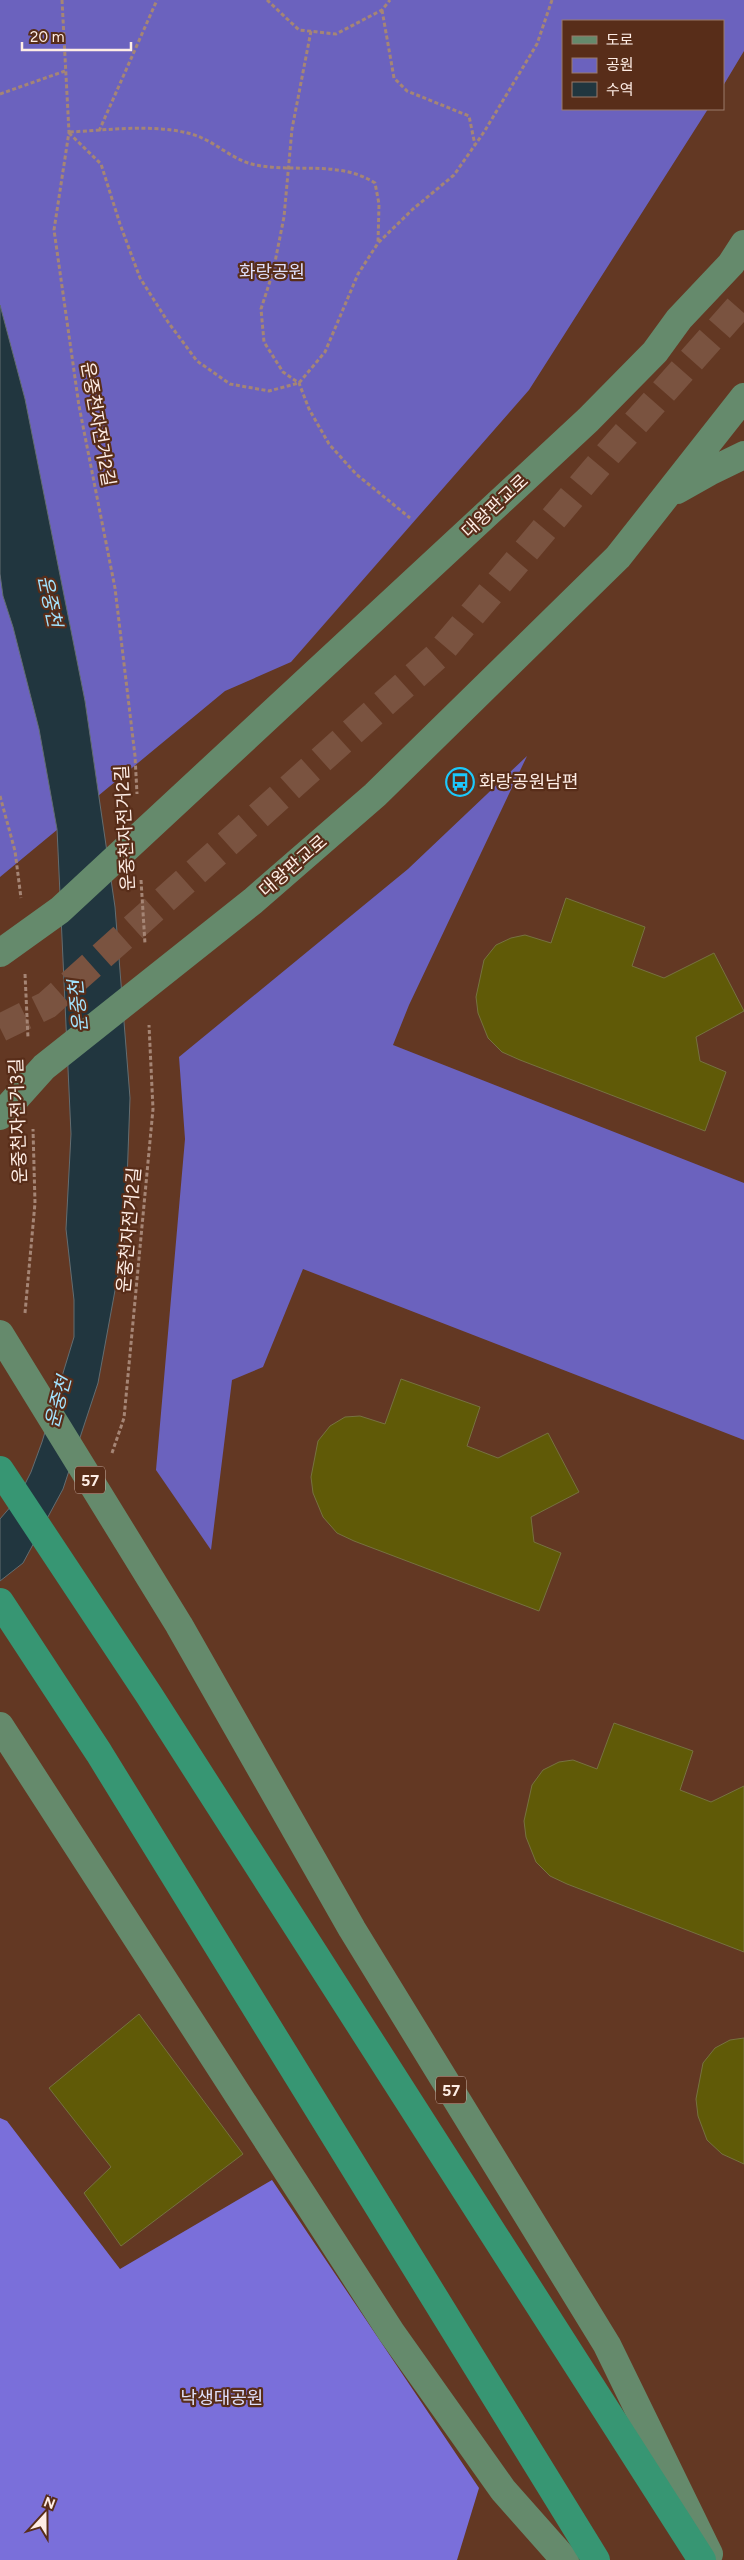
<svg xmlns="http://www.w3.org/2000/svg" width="744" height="2560" viewBox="0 0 744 2560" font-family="Figtree,'Noto Sans KR',sans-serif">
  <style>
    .green { fill: #6b62be }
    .forest { fill: #7a6fda }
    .water { fill: #21363f; stroke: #636d71 }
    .building { fill: #605a07; stroke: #767240 }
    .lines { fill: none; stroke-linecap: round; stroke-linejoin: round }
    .primary-tunnel { stroke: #7a5340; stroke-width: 28; stroke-dasharray: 28 14; stroke-linecap: butt }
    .path { stroke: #a58575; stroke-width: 3; stroke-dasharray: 4 2.5; stroke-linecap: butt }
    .primary { stroke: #658a6c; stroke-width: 28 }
    .motorway { stroke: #379673; stroke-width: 28 }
    .labels { text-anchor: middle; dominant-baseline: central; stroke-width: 4.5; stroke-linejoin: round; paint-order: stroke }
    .shield { fill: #582d19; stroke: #ccb3a8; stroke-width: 1 }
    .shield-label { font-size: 16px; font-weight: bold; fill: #feede5 }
    .park-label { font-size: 18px; fill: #dfdffb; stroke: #582d19 }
    .street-label { font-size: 18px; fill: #feede5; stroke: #582d19 }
    .poi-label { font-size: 18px; fill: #feede5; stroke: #582d19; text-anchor: start }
    .water-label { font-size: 19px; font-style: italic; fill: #a2e3fe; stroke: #582d19 }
  </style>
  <rect width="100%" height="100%" fill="#633823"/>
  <path class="green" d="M0,0H744V51L723,86V21H563V109H708L529,390L291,662L225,691L0,877Z
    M527,756L409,1005L393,1045L744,1183V1440L303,1269L263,1367L232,1380L211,1550L156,1470L185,1139L179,1057L408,869Z"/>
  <path class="forest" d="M0,2118L7,2121L120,2269L272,2180L479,2488L457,2560H0Z"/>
  <path class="water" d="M0,305L25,399L85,701L115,907L130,1098L125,1236L98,1383L63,1489L23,1563L0,1581V1519L18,1498L31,1472L42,1442L74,1337V1300L66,1229L71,1134L57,829L39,729L13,627L3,596L0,574Z"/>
  <path class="building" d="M566,898L645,927L632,966L664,978L714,953L744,1011L696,1037L700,1061L726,1072L705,1131L520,1060L502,1052L488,1038L478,1013L476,997L484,960L496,945L511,938L525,935L551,943Z
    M401,1379L480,1407L467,1446L498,1458L548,1433L579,1492L531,1517L534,1542L561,1553L539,1611L354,1541L337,1533L323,1517L313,1493L311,1477L318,1441L330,1426L345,1417L360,1416L385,1424Z
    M614,1723L693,1751L680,1790L711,1802L744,1786V1952L567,1884L550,1876L536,1862L526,1837L524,1821L532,1785L543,1770L559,1762L573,1760L597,1769Z
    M139,2014L243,2154L121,2246L84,2193L111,2167L49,2088Z
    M744,2038V2164L722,2154L707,2140L698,2116L696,2099L703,2063L715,2048L730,2040Z"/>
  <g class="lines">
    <path class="primary-tunnel" d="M0,1028L47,1005L437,656L608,454L744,301"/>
    <path class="path" d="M62,0L69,132L54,230L79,406L115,588L135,756L137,794
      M267,0L299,30L336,34L382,10L390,0
      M382,10L394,78L407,91L469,116L475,145
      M311,31L292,129L284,217L273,272L261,309L264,342L283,372L299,383L309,409L329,444L356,474L410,518
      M0,94L65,71
      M99,131L157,0
      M70,132C108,130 167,122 202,138C220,146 235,161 256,165C295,173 339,160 375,183L379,204L378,243
      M69,133L101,164L120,224L140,278L168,322L197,361L230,384L269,391L299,383L325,352L358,274L378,243L413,209L454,175L484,132L537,44L552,0
      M0,796L15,851L21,898
      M141,880L145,944
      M25,974L28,1038
      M25,1313L35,1203L33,1129
      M112,1453L124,1418L153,1109L149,1025"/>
    <path class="primary" d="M677,490L709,472L744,455
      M0,953L60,910L588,420L655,352L679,319L731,264L744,244
      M0,1116L44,1067L253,901L375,795L618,557L744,397
      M0,1334L179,1625L352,1929L607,2345L709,2554
      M0,1726L391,2332L503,2490L565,2560"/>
    <path class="motorway" d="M0,1470L149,1695L702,2560
      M0,1602L99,1753L596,2560"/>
  </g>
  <defs>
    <symbol id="bus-ring" viewBox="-11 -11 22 22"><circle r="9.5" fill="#582d19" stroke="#1cc9fc" stroke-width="1.5"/><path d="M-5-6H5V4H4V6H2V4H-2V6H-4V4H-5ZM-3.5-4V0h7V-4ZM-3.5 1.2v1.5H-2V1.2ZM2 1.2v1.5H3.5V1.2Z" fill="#1cc9fc"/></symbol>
  </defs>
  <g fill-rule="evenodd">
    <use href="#bus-ring" x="444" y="766" width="32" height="32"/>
  </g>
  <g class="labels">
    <g class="shield">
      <rect x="75" y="1466.5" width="30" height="27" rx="4"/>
      <rect x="436" y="2076.5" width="30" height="27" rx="4"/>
    </g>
    <g class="shield-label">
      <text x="90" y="1480">57</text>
      <text x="451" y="2090">57</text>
    </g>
    <g class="park-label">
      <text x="272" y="272">화랑공원</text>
      <text x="222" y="2398">낙생대공원</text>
    </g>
    <g class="street-label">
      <text transform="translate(98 424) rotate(80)">운중천자전거2길</text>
      <text transform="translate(495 506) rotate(-43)">대왕판교로</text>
      <text transform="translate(125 828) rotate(-93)">운중천자전거2길</text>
      <text transform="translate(293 866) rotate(-41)">대왕판교로</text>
      <text transform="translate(18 1121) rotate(-92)">운중천자전거3길</text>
      <text transform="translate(129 1230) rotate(-85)">운중천자전거2길</text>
    </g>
    <g class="poi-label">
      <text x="479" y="782">화랑공원남편</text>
    </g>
    <g class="water-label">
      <text transform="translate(50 601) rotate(78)">운중천</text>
      <text transform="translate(78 1006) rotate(-96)">운중천</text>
      <text transform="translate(58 1402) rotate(-75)">운중천</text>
    </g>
  </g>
  <rect x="562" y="20" width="162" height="90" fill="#582d19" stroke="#9a7a6b"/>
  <rect x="572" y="36" width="25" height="8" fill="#658a6c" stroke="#9a7a6b"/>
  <text x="606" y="45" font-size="15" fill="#feede5">도로</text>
  <rect x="572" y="58" width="25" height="15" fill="#6b62be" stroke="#9a7a6b"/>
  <text x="606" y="70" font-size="15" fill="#feede5">공원</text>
  <rect x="572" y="82" width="25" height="15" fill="#21363f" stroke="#9a7a6b"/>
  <text x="606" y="95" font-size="15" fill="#feede5">수역</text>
  <g transform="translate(45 2515) rotate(21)" stroke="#582d19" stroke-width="4" paint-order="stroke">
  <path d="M0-4L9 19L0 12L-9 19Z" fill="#feede5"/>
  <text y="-8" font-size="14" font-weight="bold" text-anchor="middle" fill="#feede5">N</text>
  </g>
  <path d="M22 42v8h109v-8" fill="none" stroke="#feede5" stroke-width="2.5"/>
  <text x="30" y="42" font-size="15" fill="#feede5" stroke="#582d19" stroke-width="4" paint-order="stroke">20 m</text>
</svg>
